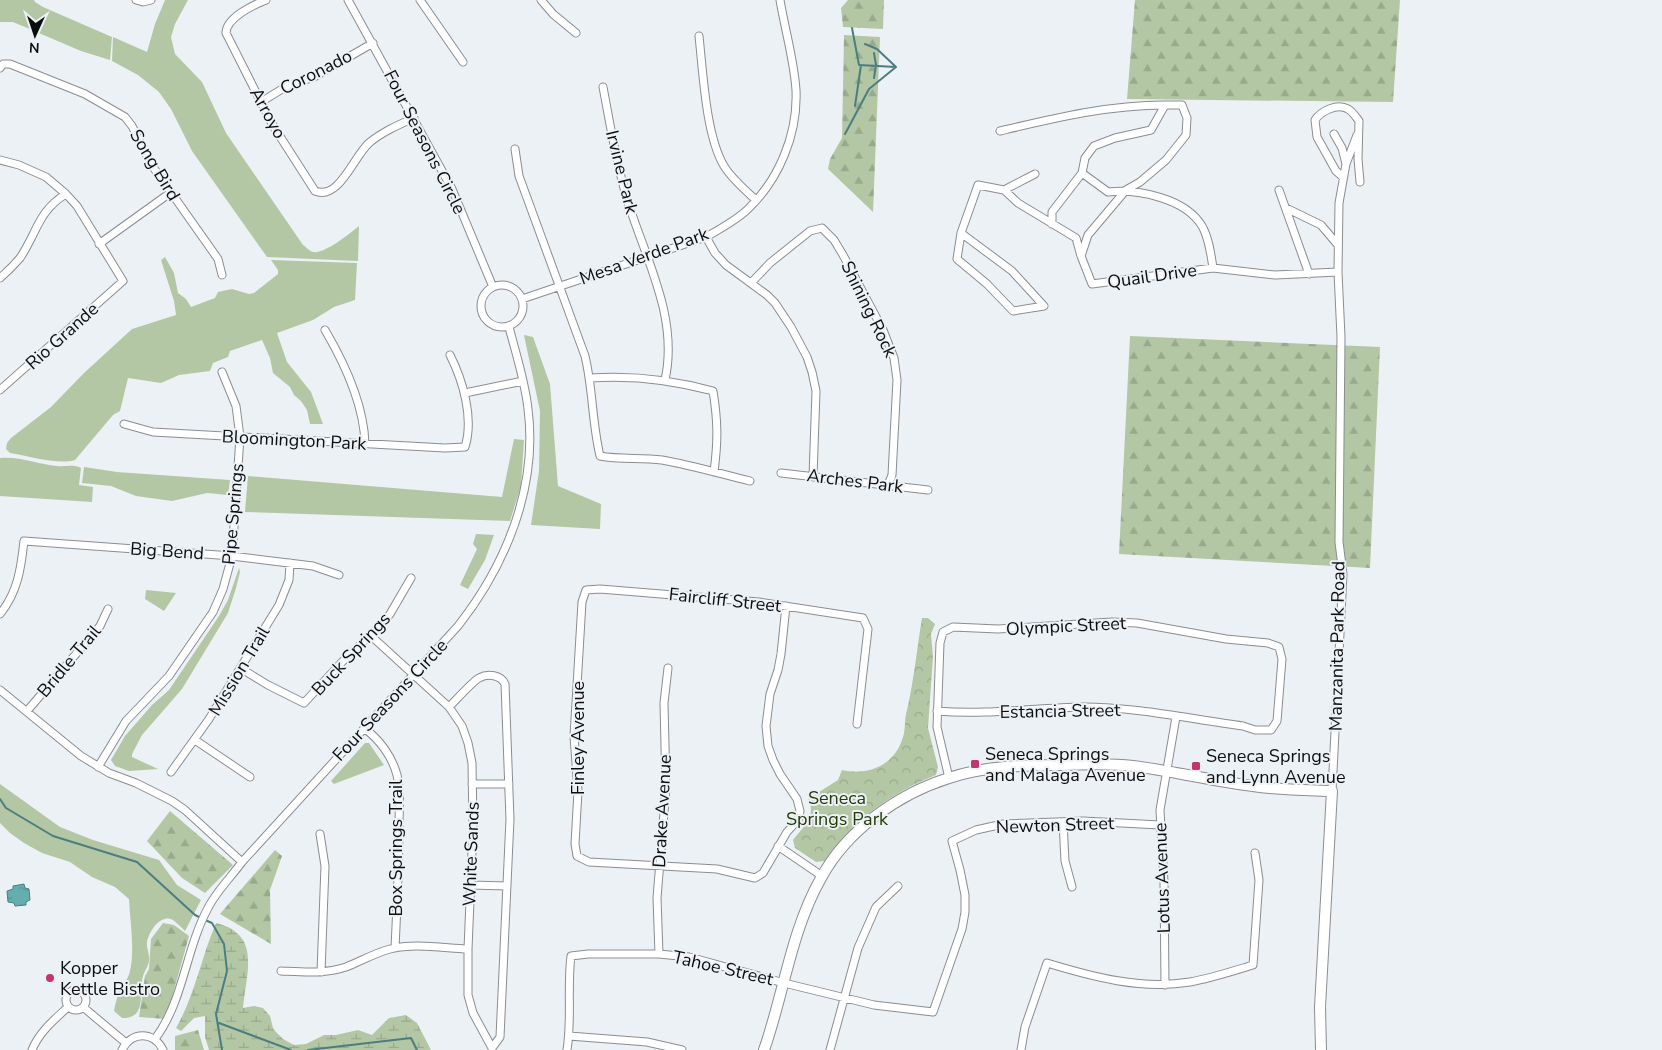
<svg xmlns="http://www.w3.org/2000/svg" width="1662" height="1050" viewBox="0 0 1662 1050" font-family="'Nunito Sans',sans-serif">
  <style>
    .grass { fill: #b3c7a4 }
    .forest { fill: url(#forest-firs) }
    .wetland { fill: url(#wetland-marsh) }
    .park { fill: url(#park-crowns) }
    .water { fill: url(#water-ripples); stroke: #4a7e80 }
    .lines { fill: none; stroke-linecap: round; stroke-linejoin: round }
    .stream { stroke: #4a7e80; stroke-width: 2 }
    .street-casing { stroke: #898d93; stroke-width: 9 }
    .secondary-casing { stroke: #898d93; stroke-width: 12 }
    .street { stroke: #fff; stroke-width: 7 }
    .secondary { stroke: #fff; stroke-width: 10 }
    .poi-dot { fill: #c1366f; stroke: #ecf1f6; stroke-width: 2 }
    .labels { text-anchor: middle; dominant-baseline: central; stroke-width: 4; stroke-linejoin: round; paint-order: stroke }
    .street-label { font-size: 18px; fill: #0c0d0f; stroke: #ecf1f6 }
    .poi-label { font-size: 18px; fill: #0c0d0f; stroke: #ecf1f6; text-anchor: start }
    .park-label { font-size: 18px; fill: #243b05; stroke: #ecf1f6 }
  </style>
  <defs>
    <pattern id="forest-firs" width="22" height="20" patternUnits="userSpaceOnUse" patternTransform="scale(1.25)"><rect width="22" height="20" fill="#b3c7a4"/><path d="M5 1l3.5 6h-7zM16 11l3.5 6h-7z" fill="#99aa8c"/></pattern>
    <pattern id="wetland-marsh" width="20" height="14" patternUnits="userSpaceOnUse" patternTransform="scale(1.25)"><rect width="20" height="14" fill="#b3c7a4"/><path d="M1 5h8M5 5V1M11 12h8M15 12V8" fill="none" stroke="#99aa8c"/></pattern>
    <pattern id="park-crowns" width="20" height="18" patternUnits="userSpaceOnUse" patternTransform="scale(1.25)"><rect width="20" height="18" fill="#b3c7a4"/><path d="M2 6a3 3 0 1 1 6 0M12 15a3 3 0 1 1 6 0" fill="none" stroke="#99aa8c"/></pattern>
    <pattern id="water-ripples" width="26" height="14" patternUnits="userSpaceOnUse" patternTransform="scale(1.25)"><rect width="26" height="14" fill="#65aeb0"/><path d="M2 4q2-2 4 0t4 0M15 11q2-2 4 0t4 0" fill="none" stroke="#569496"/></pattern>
  </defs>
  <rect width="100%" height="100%" fill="#ecf1f6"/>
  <path class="grass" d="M0,0H34L35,2L43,7L112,37L110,60L81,51L13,22H0Z
    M165,0H188L175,24L171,37L175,54L202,82L226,133L303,245C306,247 309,251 313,252C325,254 349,234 359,226L358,261L267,257L192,151L171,109L159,92L138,75L112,61L113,37L147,52L155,24Z
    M165,257L174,273L178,293L186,299L191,307L215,298L218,292L232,289L249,294L254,293L278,274V270L271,260L357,263L355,300L334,307L313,320L277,333L287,362L311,392L323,424H310L307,410L301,401L294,395L290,387L273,373L270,358L262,340L230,351L228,357L213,363L210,371L179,375L161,383L128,378L120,411L113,415L75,460C58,465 29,456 10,453L6,449L7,443L11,438L51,407L84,373L132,329L176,315L174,301L161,260Z
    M524,335L533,337L550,384L558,486L601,504L600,529L531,525L539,471L540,411Z
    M514,439L524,440L521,486L510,521L245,512L248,476L502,497Z
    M0,458C19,456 38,464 57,466C65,467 73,464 81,468L79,485L93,487L92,502L0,496Z
    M84,467L117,472L230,480L228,495L207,493L172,501L136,496L111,486L82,483Z
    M476,534L494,535L485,560L468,589L460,585L477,549L473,544Z
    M239,568L240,572L236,588L228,613L182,689L142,735L132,754V757L158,769L129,771L115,766L111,760L125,736L152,705L169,690L219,616L228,600Z
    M146,590L176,593L164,611L145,599Z
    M365,743H369L384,765L334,784L331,781Z
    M0,784L60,827L93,840L159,860L177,885L201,900L185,931C181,927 177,923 173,920C161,913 149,931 147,942C146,948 150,954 149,961C148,967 145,970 143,976C138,992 148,1019 122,1018L114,1011C115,1004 117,998 119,992C123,984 128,980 130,971C135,948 130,923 129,899L115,887L92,877L70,862L42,853L24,843L10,833L0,823Z"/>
  <path class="forest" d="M848,0H884L883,29L843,27L841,8Z
    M1135,0H1400L1393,102L1127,99Z
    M844,35L880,37L873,212L828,169L830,159L842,138Z
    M1130,336L1380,347L1370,568L1119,554Z
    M170,811L233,865L205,893L182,878L147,841Z
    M275,850L282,856L270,890L271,944L220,914Z
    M163,923L174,925L189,936L166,1019L139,1017L145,976L149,969L151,939Z
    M198,1030L204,1050H175V1036Z"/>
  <path class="wetland" d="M216,923C262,934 246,973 243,1008L254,1006L263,1008L270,1016L273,1028L276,1032L283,1039L294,1045L306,1044L324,1035H336L358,1030L372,1035L389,1018L406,1015L417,1023L431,1050H209L205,1037V1016L194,1018L181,1031L176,1028C195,995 201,958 216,923Z"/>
  <path class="park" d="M922,618H928L935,624L931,634L933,657L928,728L938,767L936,775C891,793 853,820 825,861L816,862L795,848L793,840C803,827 817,816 808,799L838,780L842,770C869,776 895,765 903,737C906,728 904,719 907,710C914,680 917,648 922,618Z"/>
  <path class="water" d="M24,884L25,888L29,889L30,900L26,902V905L15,906L14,903L8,902L7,891L13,889V886Z"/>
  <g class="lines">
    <path class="stream" d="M852,28L859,65L896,67L877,49L865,44
      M874,53L876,65
      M874,78L876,65
      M855,106L861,65
      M845,134L869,89L896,67
      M0,799L6,808L53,836L137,862L195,915L201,918
      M205,920L212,923L224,944L227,971L216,1014L222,1050
      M219,1023L291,1050
      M308,1050L411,1038L417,1050"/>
    <defs>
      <path id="street" d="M136,0L143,2L151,0
        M266,0C253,5 226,18 226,33L272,124L315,191C339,201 354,156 369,143C382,132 398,125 414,118
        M348,0L452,189L493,287
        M420,0L463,62
        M541,0L553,14L576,33
        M699,36C703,73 706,136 724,166C732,179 745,190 756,200
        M0,68L3,64H10L85,94L125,117L132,126L151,164L218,259L222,275
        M603,87C610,124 616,162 627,199C645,258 679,317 665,380
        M261,102L287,86L314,77L373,43
        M1000,131C1055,118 1108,105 1165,105
        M1334,134L1342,148L1346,164
        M515,149L519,176L585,356C593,389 592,423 600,456C620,460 641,457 662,460C691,465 721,474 750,481
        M0,160L19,165L46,177L66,194L77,206L123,281L0,390
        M1082,173L1108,192C1138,189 1185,198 1202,226C1209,238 1211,255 1213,268
        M1343,177L1336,171L1317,137L1315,120C1321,111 1337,103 1348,109C1352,111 1356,117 1359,121L1358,159L1360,182
        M1004,190L1018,203L1076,238L1081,256L1092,284L1213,268L1275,275L1338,272
        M1279,190L1309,274
        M1286,208L1321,225L1338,245
        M1052,224V212L1082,173L1085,158L1094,146L1115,138L1151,130L1165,105H1182L1187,118L1186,135L1166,160L1140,182L1126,190L1088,235L1081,256
        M961,233L1012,271L1044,306L1013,311L987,284L957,259Z
        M961,233L978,185L1004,190L1035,174
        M706,237L715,253L726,265L767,295L775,303L791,327L807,357L812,372L816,391L813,477
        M99,244L170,193
        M0,278C7,272 14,265 20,258C37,233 38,211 66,194
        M751,283L770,263L810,231L822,228L834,240L843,255L883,330L894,358L897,380L892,475L888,485
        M481 306a21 21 0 1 1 42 0a21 21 0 1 1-42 0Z
        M522,299L706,237C720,229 735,221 747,210C779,180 798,134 796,90C794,60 785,30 780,0
        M325,330C345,364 364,404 365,444
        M590,378C632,375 673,380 713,391C718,422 718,441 714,472
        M465,393L523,381
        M124,424L153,432L445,448L465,447C474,418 463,381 450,355
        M781,473L928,490
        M786,606L781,654L778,670L770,694L766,726L768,746L773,760L780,774L797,799L800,811L798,820L787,832L763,873L755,878L717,869L589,862L577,856L575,844L578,791L574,736L582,602L586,590L600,589L759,602L863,618L868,629L857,724
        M0,614C18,592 21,568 24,541L232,556L313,566L339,575
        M370,635L449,707L462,726L468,743L472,763L473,827L468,949V995L473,1013L492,1048L500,1037L510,819L505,684C501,675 488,673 479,678C471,683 457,699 449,707
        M240,668L268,685L304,703L342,662L378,628L390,614L411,578
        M0,690L81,756L109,773L136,783L172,801L185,810L242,862
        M27,711L100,626L108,609
        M937,711C986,715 1034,708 1083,707C1136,707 1190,719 1243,726L1255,730H1271L1277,721L1282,659L1279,647L1268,643L1226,639L1137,623L1112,622L998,629L953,627L943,632L940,643L937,727L949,778
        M364,728C379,739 392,756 397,775C401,791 399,808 399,825C399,866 397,907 395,948
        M195,740L250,777
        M98,767L126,721L169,676L213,612L223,589L232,556L240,437L236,406L222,372
        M171,772L209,719L279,605L289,580L290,563
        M472,784H509
        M1332,791L1343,574L1339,542L1341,337L1338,272L1339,203L1346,164L1357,135
        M1063,822L1065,861L1072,887
        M320,834L325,866L321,972
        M778,846L822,876
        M470,885L507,886
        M659,954L657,898L666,788L664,703L668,668
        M281,971C303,972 325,974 346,967C361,961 375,953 390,949C414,943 443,948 468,949
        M1165,985L1164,882L1160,810L1176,717
        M66 1000a10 10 0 1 1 20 0a10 10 0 1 1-20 0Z
        M83,1007L126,1043
        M569,1036L647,1042L682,1050
        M155,1039C184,1000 185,951 208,908C216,892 231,877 242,862L458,626C506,565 538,487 528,409C525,381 516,354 509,327
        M32,1050C39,1032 55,1019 68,1007
        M122,1050C131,1031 154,1031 163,1050
        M567,1050C572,1019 567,987 571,956L588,954H659L689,957L784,983L874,1005L933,1012L962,929L965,912V895L960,870L952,841L976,830L1003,824L1083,821L1160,825
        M830,1050L858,948L876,907L898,886
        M1021,1050L1025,1027L1047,963C1093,977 1141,990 1190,982C1212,978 1233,971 1253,965L1259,880L1255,853"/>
      <path id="secondary" d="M764,1050C784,993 791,931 821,878C847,830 898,794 949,778C984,766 1025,765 1062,765C1085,764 1110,763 1133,766C1173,771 1213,781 1253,786C1279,790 1305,790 1332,791L1320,1007L1321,1050"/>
    </defs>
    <use href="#street" class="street-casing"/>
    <use href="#secondary" class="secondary-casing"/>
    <use href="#street" class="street"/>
    <use href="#secondary" class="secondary"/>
  </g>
  <g class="poi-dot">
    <rect x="970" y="759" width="10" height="10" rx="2.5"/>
    <rect x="1191" y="761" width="10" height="10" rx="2.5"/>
    <circle cx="50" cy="978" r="5"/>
  </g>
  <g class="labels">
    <g class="street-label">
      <text transform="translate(316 72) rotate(-27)">Coronado</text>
      <text transform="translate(268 113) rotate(61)">Arroyo</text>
      <text transform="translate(425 142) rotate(63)">Four Seasons Circle</text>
      <text transform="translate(155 165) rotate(59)">Song Bird</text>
      <text transform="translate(622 172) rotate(76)">Irvine Park</text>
      <text transform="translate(644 256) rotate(-20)">Mesa Verde Park</text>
      <text transform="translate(1152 276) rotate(-8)">Quail Drive</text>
      <text transform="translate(869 309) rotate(64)">Shining Rock</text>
      <text transform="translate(62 336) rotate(-42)">Rio Grande</text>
      <text transform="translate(294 440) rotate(3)">Bloomington Park</text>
      <text transform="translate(855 481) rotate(7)">Arches Park</text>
      <text transform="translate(233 514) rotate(-85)">Pipe Springs</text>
      <text transform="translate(167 551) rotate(4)">Big Bend</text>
      <text transform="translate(725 600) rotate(6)">Faircliff Street</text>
      <text transform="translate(1066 626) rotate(-3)">Olympic Street</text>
      <text transform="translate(1337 646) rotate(-89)">Manzanita Park Road</text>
      <text transform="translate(351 654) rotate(-47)">Buck Springs</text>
      <text transform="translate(69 661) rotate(-50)">Bridle Trail</text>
      <text transform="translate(239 671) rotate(-59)">Mission Trail</text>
      <text transform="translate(390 700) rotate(-47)">Four Seasons Circle</text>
      <text transform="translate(1060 711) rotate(-1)">Estancia Street</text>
      <text transform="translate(578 738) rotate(-90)">Finley Avenue</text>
      <text transform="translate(662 811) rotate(-87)">Drake Avenue</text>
      <text transform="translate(1055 825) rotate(-2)">Newton Street</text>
      <text transform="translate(396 848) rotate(-90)">Box Springs Trail</text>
      <text transform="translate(471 854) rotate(-88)">White Sands</text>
      <text transform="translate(1162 878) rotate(-92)">Lotus Avenue</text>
      <text transform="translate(723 968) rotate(13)">Tahoe Street</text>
    </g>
    <g class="poi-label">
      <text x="985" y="754">Seneca Springs<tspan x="985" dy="21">and Malaga Avenue</tspan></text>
      <text x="1206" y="756">Seneca Springs<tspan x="1206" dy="21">and Lynn Avenue</tspan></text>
      <text x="60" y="968">Kopper<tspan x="60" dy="21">Kettle Bistro</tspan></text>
    </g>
    <g class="park-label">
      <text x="837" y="798">Seneca<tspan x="837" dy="21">Springs Park</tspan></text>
    </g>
  </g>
  <g transform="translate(35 35) rotate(183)" stroke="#ecf1f6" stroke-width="4" paint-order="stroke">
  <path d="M0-4L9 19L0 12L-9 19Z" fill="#0c0d0f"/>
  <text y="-8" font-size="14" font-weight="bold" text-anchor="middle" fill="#0c0d0f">N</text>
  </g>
</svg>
